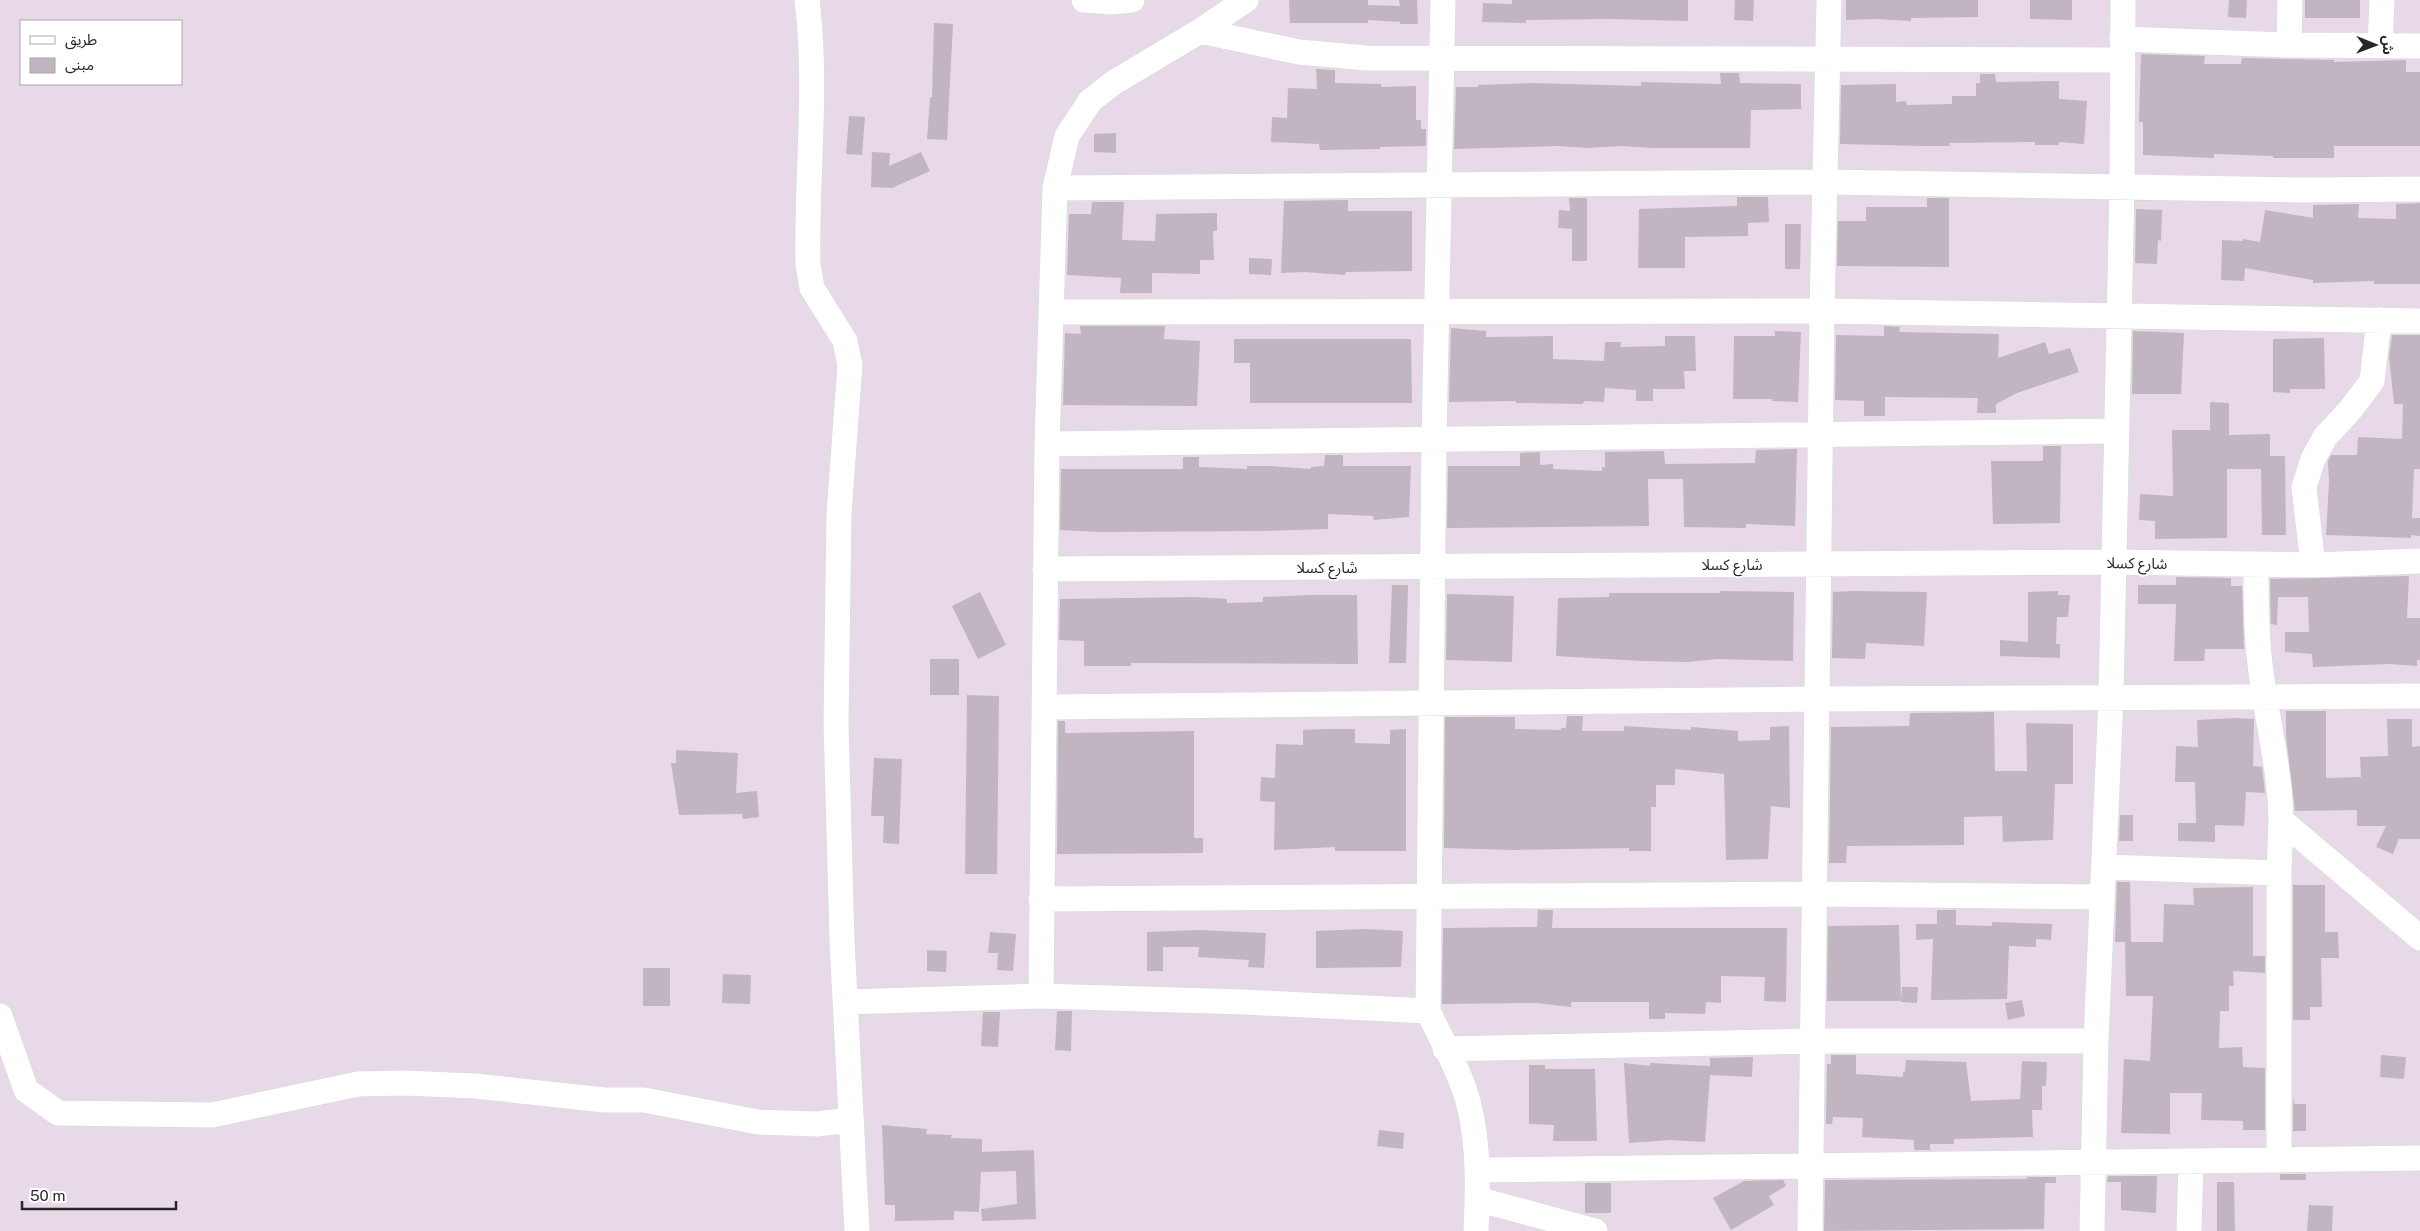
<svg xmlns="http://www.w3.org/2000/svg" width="2420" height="1231" viewBox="0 0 2420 1231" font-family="'Public Sans','Noto Sans Arabic',sans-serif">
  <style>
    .building { fill: #c1b5c1 }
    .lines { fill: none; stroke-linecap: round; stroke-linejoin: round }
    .street-casing { stroke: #cee0d1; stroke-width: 26 }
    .street { stroke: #fff; stroke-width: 25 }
    .labels { text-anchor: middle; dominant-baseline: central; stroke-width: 4; stroke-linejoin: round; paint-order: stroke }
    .street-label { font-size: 15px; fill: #272727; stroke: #fff }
  </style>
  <rect width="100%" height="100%" fill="#e8d9e9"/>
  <path class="building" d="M1289,0H1368V5L1400,6L1399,0H1417L1418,24H1400V22L1368,20V23H1290Z
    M1512,0H1688V21L1610,19L1526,20V23L1482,22L1483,3L1512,4Z
    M1735,0H1754L1753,21L1734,20Z
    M1846,0H1978V17L1911,18V21L1875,19L1846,20Z
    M2030,0H2072V20L2030,19Z
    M2229,0H2247L2246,18L2228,17Z
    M2305,0H2360V18H2305Z
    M934,23L953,24L947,140L927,139L930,97H932Z
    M2141,54L2205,56L2204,64H2241L2242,58L2334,60V62L2406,60V72H2420V146H2334V158H2273V156L2214,154V158L2143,155V122H2139Z
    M1316,69L1335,70V83L1381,84V87L1416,86V120H1421V129H1426V146L1380,147V149L1320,150L1319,144L1271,142L1272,117L1287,118L1288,88L1317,89Z
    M1720,73H1739L1740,83L1801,84V109L1751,110L1750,148H1652L1622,146L1588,148L1558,146L1454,149L1456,87H1478V85L1531,83L1641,86V82L1721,84Z
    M1980,74H1995L1996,82L2059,81V99L2087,101L2084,144L2059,142V145H2035V142L1949,143L1950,146H1923L1840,144L1841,85L1896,84V102L1906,101L1907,105L1952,104V96H1976V83H1980Z
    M849,116L865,117L862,155L846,154Z
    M1116,133V153L1094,152V134Z
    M872,152L890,153L889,166L921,152L930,171L892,188L871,187Z
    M1737,197H1768L1769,222L1748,223V236L1685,237V268H1638L1639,209L1737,206Z
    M1569,198H1587V261H1572V229L1558,228L1559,210L1570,211Z
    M1927,198H1949V267L1837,266L1838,221H1866V207H1927Z
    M1348,200V211H1412V271L1346,272L1345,275L1304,272L1281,273L1284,201Z
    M1092,202H1124L1122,240L1155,241L1156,214L1217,213V231H1213L1214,260H1200V274L1152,273V293H1120L1121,278L1067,275L1069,214H1091Z
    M2420,203V284H2374V281L2313,283V280L2245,268L2244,281L2221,280L2222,240L2243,241V239L2260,242L2265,210L2313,218V205L2359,204L2358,218L2396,219V204Z
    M2136,209L2162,210L2161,241L2158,240L2157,264L2135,263Z
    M1785,224H1801L1800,269H1785Z
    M1249,258L1272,259L1271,275L1249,274Z
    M1080,326H1165L1164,339L1200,341L1197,406L1063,405L1065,333L1081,334Z
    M1884,326L1900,327L1899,332L1999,334L1998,358L2045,342L2049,354L2070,348L2079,372L2017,393L1996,404V413H1977L1978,398L1885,397V416H1864V401L1835,400L1836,335L1884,336Z
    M1451,328L1486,331V337L1553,336V359L1604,361L1605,342H1621L1620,347L1665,346V336H1695L1696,371H1684L1685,389H1653V401H1636V390L1605,388L1604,402L1584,401L1583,404L1516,403V401L1449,402Z
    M1775,331L1801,332L1798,402L1772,401V399H1733L1734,336H1775Z
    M2133,331L2184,333L2181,394H2132Z
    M2392,335H2420V469H2414L2412,518H2420V536L2411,535V538L2326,535L2329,481L2328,462L2331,455H2357L2358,437L2402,439L2403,404H2394L2389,356Z
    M2324,338L2325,389H2290V393L2273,392V339Z
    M1234,339H1411L1412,403H1250V363H1234Z
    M2210,402L2229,403V435L2270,434V456H2285L2286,535H2262L2261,469H2227V538L2155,539V521L2139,520L2140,494L2173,496L2172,430H2210Z
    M2043,446H2061L2060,523L1993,524L1991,461H2043Z
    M1797,449L1795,526L1746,524V528L1684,527L1683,479H1648L1649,526L1447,528L1448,466H1520V453L1540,452V465L1553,464V469L1602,471V467H1605V452L1664,451L1665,464L1755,463L1756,450Z
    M1325,455H1343V466H1411L1409,517L1374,520L1373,516L1328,514V529L1263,531L1100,532L1060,530L1061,469H1183V457H1199V467L1247,469V466H1269L1311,469V467L1324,466Z
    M2409,576L2407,618H2420V660H2417V666L2389,664L2313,667L2312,654L2285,652V632H2309L2308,597H2278L2277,625L2271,624L2270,579Z
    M2176,577L2231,578V586H2242L2244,649H2205L2204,661H2174L2176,604H2138V585H2176Z
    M1392,585H1408L1406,663H1389Z
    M1720,591L1794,592L1793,661L1717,659L1687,662L1642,661L1556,656L1558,598L1609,597V593H1720Z
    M1854,591L1927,592L1924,646L1866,643L1865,659L1832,658L1833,592Z
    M2058,591V595H2070L2068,617H2057L2056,644H2060V658L2000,656V640L2028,642V592Z
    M980,592L1006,645L978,659L952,606Z
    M1447,594L1514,596L1512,662L1446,660Z
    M1310,595H1357L1358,664L1131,663V666H1084V641L1059,640L1060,599L1194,597L1227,599V603L1263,602V597Z
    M930,659H959V695H930Z
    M967,695L999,696L997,874H965Z
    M2286,711H2326V778L2361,777L2360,757L2388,756L2387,719H2412V747L2420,746V839H2399L2393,854L2376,847L2386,826H2357V810L2295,811L2286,736Z
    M1994,712L1995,771H2027L2026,723L2073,724V784H2055L2053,840L2003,842L2002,816L1964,817V845L1847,846L1846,863H1829L1831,727L1909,726L1910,713Z
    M1567,716H1583L1582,731H1624V726L1691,730V727L1738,731V741L1770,740V727L1789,726L1790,808L1771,806L1768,859L1726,860L1724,774L1675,769V785H1656V807H1651V851H1629V848L1514,850L1444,848L1445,717H1515V729L1561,730V728H1566Z
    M2234,718L2254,719L2253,766L2262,767L2265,793L2246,792L2244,826L2215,825V842L2178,841V823H2196L2195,782H2175L2176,746L2198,747L2197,720Z
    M1058,721H1065V733L1194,731V838H1203V853L1057,854Z
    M1326,729H1355V743L1390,744V730L1406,729V851H1335V847L1274,850L1275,802L1260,801L1261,777L1275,778L1276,744L1303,745V730Z
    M676,750L738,753L736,793L757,791L759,817L743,819L742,814L679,815L671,763H676Z
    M874,758L902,759L899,844L883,843L884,816H871Z
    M2120,815H2133V841H2119Z
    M2117,882H2130L2131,942H2115Z
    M2293,885H2325V932H2338L2339,958H2321L2322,1007H2310V1020H2293Z
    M2253,887V956H2265V973L2233,971L2234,986H2229V1011H2220L2219,1048L2242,1047L2243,1067L2265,1068V1130H2243V1121L2201,1120L2202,1093H2170V1134L2121,1133L2124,1059L2150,1061L2153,996H2126L2125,942H2163L2164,904L2194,905L2193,888Z
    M1538,910H1553L1552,928H1787L1786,1002L1764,1001L1765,977L1721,976V1003L1706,1002L1705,1014L1665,1013V1019H1649V1002H1571V1007L1537,1003L1442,1004L1443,928L1537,927Z
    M1937,910H1956V925L1992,926V922L2052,924L2051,940L2036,939V947L2009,946L2007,999L1931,1000L1933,939L1916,940V924H1937Z
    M1899,925L1901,1001H1827L1828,926Z
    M1365,929L1403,931L1401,967L1316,968V931Z
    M1199,930L1266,933L1264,968L1248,967L1249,960L1198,957L1199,947H1163V971H1147V932Z
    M990,932L1016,934L1013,971L997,970L998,953H988Z
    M927,950L947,951L946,972L927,971Z
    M643,968H670V1006H643Z
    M723,974L751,975L750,1004L722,1003Z
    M1902,987H1918L1917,1003L1901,1002Z
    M2022,1000L2025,1016L2008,1020L2005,1003Z
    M1057,1011H1072L1071,1051L1055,1050Z
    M983,1012H1000L998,1047L981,1046Z
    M1831,1055H1856V1074L1903,1077V1072H1905L1906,1060L1966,1062L1971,1101L2020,1099L2022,1061L2047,1062L2046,1086H2042V1110H2032L2033,1137L1954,1139V1144H1930V1150H1914V1140L1862,1137L1863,1118L1833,1117L1832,1124H1826L1827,1064H1831Z
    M2381,1055L2406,1057L2404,1079L2380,1077Z
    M1753,1057L1752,1077L1710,1075L1705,1142L1670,1140L1629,1143L1624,1063L1650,1066V1063L1710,1066V1058Z
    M1529,1065H1545V1069H1595L1597,1141H1553L1554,1125L1529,1124Z
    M2293,1094L2294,1104H2306V1131H2293Z
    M882,1125L927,1129L926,1134L952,1135L951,1138L982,1139V1152L1034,1150L1036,1219L982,1221L981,1209L1017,1204L1016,1171L981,1172L979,1212L954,1211V1220L895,1221V1205H885Z
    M1379,1130L1404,1133L1403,1149L1377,1146Z
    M2280,1174H2306V1180H2280Z
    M2108,1176H2157L2156,1213L2121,1210V1182H2107Z
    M2027,1177H2056V1183H2045L2044,1229L1824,1231L1825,1180L2027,1179Z
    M1783,1180L1786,1186L1769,1196L1774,1205L1731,1230L1713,1198L1744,1181Z
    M2217,1182H2234L2235,1231H2217Z
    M1585,1183H1611V1213H1585Z
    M2309,1205L2333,1206L2332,1231H2307Z"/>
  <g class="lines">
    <defs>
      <path id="street" d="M807,0C818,88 806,176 808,265L812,288L845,341L850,365L839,513L836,723L842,941L857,1231
        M1084,0L1111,2L1132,0
        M1443,0L1434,440L1428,1011C1442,1041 1461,1073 1469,1105C1479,1147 1478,1188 1476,1231
        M1200,31L1299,52L1366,58L2122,60
        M2122,39L2289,45L2420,46
        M2289,45L2290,0
        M2380,45L2382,0
        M1055,188L1826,182L2307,190L2420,189
        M1051,312L1822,311L2420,321
        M1047,444L2115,431
        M2256,564C2256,598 2256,631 2260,664C2266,717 2280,767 2281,820L2420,938
        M2313,565L2304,487L2313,459L2325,437L2351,409L2372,381L2379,320
        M1045,569L2113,562L2313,565L2420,561
        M1044,707L1818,699L2420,696
        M2105,867L2279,873L2281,820
        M1041,899L1815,894L2102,897
        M1041,996L1047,444L1055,188L1067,136L1090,101L1113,83L1200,31L1246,0
        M845,1002L1041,996L1244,1002L1428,1011
        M0,1016L26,1090L58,1113L212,1115L358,1084L404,1083L475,1086L604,1100H644L758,1122L817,1124L851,1120
        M1445,1049L1811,1041H2096
        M2279,1158V873
        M1479,1170L2420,1158
        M1477,1199L1595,1231
        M1810,1231L1822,311L1829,0
        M2092,1231L2096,1041L2111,697L2122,186L2123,0
        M2189,1231L2191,1161"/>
    </defs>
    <use href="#street" class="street-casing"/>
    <use href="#street" class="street"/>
  </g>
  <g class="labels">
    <g class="street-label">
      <text transform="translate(2137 563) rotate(1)">شارع كسلا</text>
      <text x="1732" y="564">شارع كسلا</text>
      <text x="1327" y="567">شارع كسلا</text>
    </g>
  </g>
  <rect x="20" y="20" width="162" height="65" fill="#ffffff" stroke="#a9a9a9"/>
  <rect x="30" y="36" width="25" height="8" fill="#ffffff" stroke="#a9a9a9"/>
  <text x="65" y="45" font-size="15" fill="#272727">طريق</text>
  <rect x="30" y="58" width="25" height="15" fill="#c1b5c1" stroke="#a9a9a9"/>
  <text x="65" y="70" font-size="15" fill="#272727">مبنى</text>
  <g transform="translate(2375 45) rotate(91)" stroke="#ffffff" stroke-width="4" paint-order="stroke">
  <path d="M0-4L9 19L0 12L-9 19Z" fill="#272727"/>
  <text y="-8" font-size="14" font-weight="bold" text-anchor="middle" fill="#272727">ش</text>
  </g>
  <path d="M22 1201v8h154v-8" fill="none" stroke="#272727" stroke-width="2.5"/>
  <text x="30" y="1201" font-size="15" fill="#272727" stroke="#ffffff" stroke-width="4" paint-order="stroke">50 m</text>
</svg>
